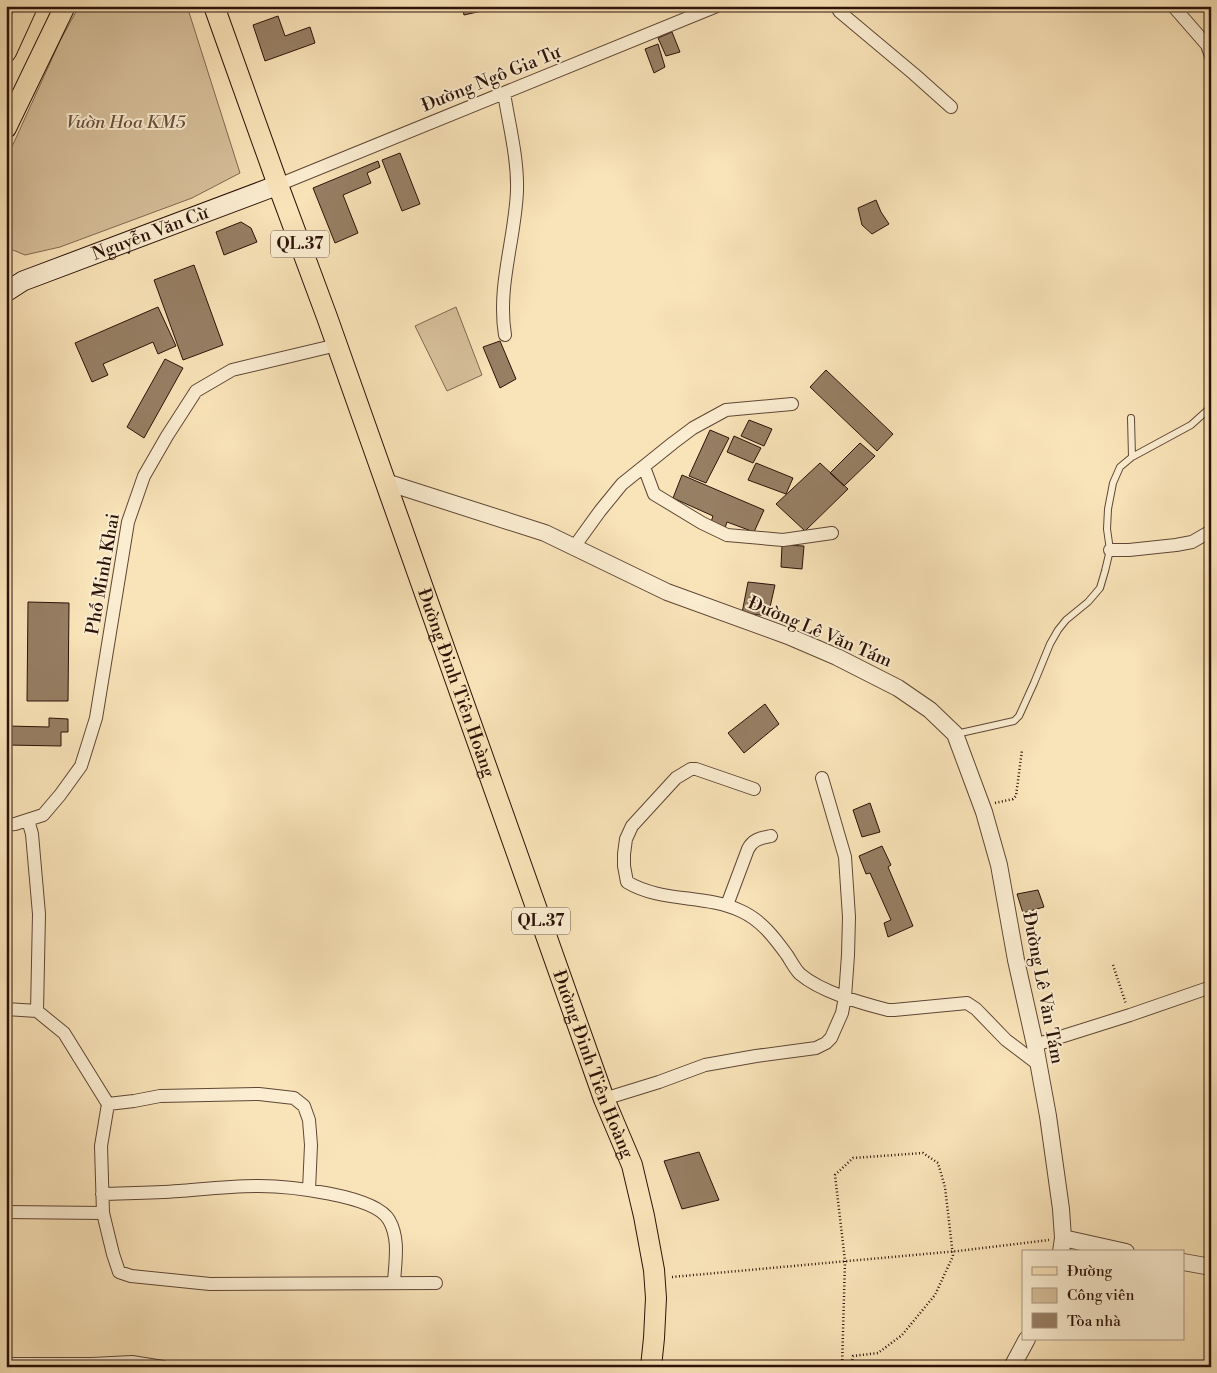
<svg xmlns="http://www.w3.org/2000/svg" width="1217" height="1373" viewBox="0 0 1217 1373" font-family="'Libre Bodoni',serif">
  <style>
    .green { fill: #d6bf9a; stroke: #816852 }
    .building { fill: #977f64; stroke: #2c1209 }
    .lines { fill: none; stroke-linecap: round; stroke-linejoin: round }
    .service-casing { stroke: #5f4635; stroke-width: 8 }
    .minor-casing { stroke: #5f4635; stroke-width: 14 }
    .tertiary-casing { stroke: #5f4635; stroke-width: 18 }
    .secondary-casing { stroke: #2c1209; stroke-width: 21 }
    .primary-casing { stroke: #2c1209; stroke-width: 22 }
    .path { stroke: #2c1209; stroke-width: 2.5; stroke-dasharray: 1 2.5; stroke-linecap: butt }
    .service { stroke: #fbedd1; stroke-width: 6 }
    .minor { stroke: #fbedd1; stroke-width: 12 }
    .tertiary { stroke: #fbedd1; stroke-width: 16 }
    .secondary { stroke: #fbedd1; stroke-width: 19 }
    .primary { stroke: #f9e3b8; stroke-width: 20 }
    .labels { text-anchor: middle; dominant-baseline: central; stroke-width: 4; stroke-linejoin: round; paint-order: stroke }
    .shield { fill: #fbedd1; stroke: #6a5445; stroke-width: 1 }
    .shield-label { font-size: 16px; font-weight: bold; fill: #2c1209 }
    .street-label { font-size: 18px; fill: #2c1209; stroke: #fbedd1 }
    .park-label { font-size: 18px; font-style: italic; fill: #684f3c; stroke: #fbedd1 }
  </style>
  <rect width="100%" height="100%" fill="#f9e3b8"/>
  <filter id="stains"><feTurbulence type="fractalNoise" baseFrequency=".004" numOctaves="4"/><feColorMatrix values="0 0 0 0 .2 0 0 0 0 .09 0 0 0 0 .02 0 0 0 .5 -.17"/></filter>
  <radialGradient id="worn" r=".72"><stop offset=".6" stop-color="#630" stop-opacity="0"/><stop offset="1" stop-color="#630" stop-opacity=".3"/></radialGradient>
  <path class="green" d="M79,6H187L240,173L192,198L60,247L25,255L8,248L6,246V160L60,41Z
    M456,307L482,375L447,391L415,326Z"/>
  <path class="building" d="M462,6H504L464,15Z
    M278,16L285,36L310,27L315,43L265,61L253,25Z
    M672,32L680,52L666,56L658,38Z
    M658,44L665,67L654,73L645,49Z
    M400,153L420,204L402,211L382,160Z
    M378,161L380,167L367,173L371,183L343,195L358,233L335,243L313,188Z
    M876,200L881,212L889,224L872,234L862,225L858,208Z
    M241,222L251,228L257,242L224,255L216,232Z
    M194,265L223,345L183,360L154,280Z
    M158,307L176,346L158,354L153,342L103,364L108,375L92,382L75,343Z
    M500,341L516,379L500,388L483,347Z
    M165,359L183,368L144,438L127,427Z
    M826,370L893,434L877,451L810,387Z
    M749,420L772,429L764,446L741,436Z
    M710,430L729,438L706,483L689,476Z
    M734,436L761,448L753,463L727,452Z
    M860,443L875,456L844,486L830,473Z
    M756,463L793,478L786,494L748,480Z
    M820,463L848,489L805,531L776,504Z
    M682,475L764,510L754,532L727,522L725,528L711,522L713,516L673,498Z
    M782,545L804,546L802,569L781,567Z
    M748,582L775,585L768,616L742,613Z
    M28,602L69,603L68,701H27Z
    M765,704L779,724L744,753L728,733Z
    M49,718L68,719V732H61V746L7,745L8,726L49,727Z
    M870,803L880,832L862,837L853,810Z
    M882,846L891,865L888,867L913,926L888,937L884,923L891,920L870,873L866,874L859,856Z
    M1038,890L1044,907L1023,913L1017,894Z
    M699,1152L719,1200L682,1209L664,1161Z"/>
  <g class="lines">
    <defs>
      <path id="service" d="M1131,418L1132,457
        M956,734L1014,721L1019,716L1034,683L1050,644L1058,630L1066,620L1088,602L1100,588L1105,571L1110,550L1107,529L1108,509L1113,483L1120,467L1132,457L1191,425L1211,407"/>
      <path id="minor" d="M836,6L840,12L914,74L951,107
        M1173,6L1207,45L1211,56
        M504,93C509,125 518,158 517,191C515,240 497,286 505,335
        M278,185L717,6
        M644,467L654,494L702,523L727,535L783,540L832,533
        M574,547L600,511L622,484L673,443L693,428L726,410L792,404
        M1110,550H1129L1176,545L1192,542L1211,531
        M754,789L696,769H691L676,778L632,826L626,839L624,854V866L627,882C662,903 705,894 741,911C761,920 774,937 787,955C791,961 795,969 800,974C821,992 861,1003 888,1010H894L967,1003L976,1009L1006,1040L1039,1065
        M28,820L32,834L39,914L37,1011
        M6,825L15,824L43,815L60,795L81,766L96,718L128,522L144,476L167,436L196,391L232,370L337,345
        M727,905L748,849C753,839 761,838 771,836
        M6,1009L37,1011L64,1033L108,1104L101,1146L103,1213L113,1254L119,1272L131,1276L210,1284L436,1283
        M1035,1045L1130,1015L1211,987
        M604,1099L659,1082L705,1065L756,1056L816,1048L826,1043L831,1038L842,1013L845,997L848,955L849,917L845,857L822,778
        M108,1104L134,1101L160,1096L259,1094L294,1098L304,1106L309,1120L311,1145L309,1190
        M102,1194C128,1193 153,1193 179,1191C205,1189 232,1186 259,1186C287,1186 375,1195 389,1220C400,1239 395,1262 394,1283
        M6,1212L103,1213
        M6,1364H92L132,1362L163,1367"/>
      <path id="tertiary" d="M386,482L545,533L667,592L788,636L837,657L898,688L930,710L955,734L984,812L999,865L1016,960L1035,1045L1048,1116L1061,1209L1063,1238L1061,1252
        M1063,1238L1126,1252
        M1183,1262L1211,1267
        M1012,1367L1027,1339"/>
      <g id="secondary">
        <path id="s1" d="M6,292L23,281L278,185"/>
      </g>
      <g id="primary">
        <path id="s2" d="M214,6L278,185L327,317L604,1099L632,1165L644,1216L654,1270L656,1298L654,1338L651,1367"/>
        <path d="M6,52L27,6"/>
        <path d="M6,128L65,6"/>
      </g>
    </defs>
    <use href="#service" class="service-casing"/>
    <use href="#minor" class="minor-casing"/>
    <use href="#tertiary" class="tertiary-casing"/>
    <use href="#secondary" class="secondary-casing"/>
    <use href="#primary" class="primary-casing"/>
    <path class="path" d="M995,803L1013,799L1016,796L1022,750
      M1113,965L1126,1004
      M672,1277L958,1251L1049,1240
      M842,1367L845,1261L835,1175L853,1158L923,1153L938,1163L945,1187L953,1256L935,1295L902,1335L878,1353L853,1356L851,1367"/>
    <use href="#service" class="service"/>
    <use href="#minor" class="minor"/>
    <use href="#tertiary" class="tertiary"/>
    <use href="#secondary" class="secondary"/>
    <use href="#primary" class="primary"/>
  </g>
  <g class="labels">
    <g class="shield">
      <rect x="271" y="230.5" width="58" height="27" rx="4"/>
      <rect x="512" y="907.5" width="58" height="27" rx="4"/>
    </g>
    <g class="shield-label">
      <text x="300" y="244">QL.37</text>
      <text x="541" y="921">QL.37</text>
    </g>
    <g class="street-label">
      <text transform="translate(491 79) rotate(-22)">Đường Ngô Gia Tự</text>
      <text stroke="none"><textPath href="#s1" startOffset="156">Nguyễn Văn Cừ</textPath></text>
      <text transform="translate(103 574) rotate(-80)">Phố Minh Khai</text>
      <text transform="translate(820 632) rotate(23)">Đường Lê Văn Tám</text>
      <text stroke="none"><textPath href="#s2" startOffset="719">Đường Đinh Tiên Hoàng</textPath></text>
      <text transform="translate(1043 988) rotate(79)">Đường Lê Văn Tám</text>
      <text stroke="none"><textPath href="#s2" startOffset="1124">Đường Đinh Tiên Hoàng</textPath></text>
    </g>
    <g class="park-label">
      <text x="126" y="122">Vườn Hoa KM5</text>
    </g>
  </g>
  <rect width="1217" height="1373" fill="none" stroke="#f9e3b8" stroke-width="25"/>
  <rect x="8" y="8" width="1202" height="1358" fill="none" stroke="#2c1209" stroke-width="2.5"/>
  <rect x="12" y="12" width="1192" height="1348" fill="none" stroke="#2c1209"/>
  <rect x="1022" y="1250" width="162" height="90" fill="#fbedd1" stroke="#a89581"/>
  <rect x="1032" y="1267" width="25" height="8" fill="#f9e3b8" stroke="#a89581"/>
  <text x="1067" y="1276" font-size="15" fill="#2c1209">Đường</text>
  <rect x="1032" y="1288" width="25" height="15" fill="#d6bf9a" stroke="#a89581"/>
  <text x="1067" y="1300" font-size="15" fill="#2c1209">Công viên</text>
  <rect x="1032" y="1313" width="25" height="15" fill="#977f64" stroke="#a89581"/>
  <text x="1067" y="1326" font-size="15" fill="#2c1209">Tòa nhà</text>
  <rect width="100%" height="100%" filter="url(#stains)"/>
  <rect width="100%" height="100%" fill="url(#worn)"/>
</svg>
